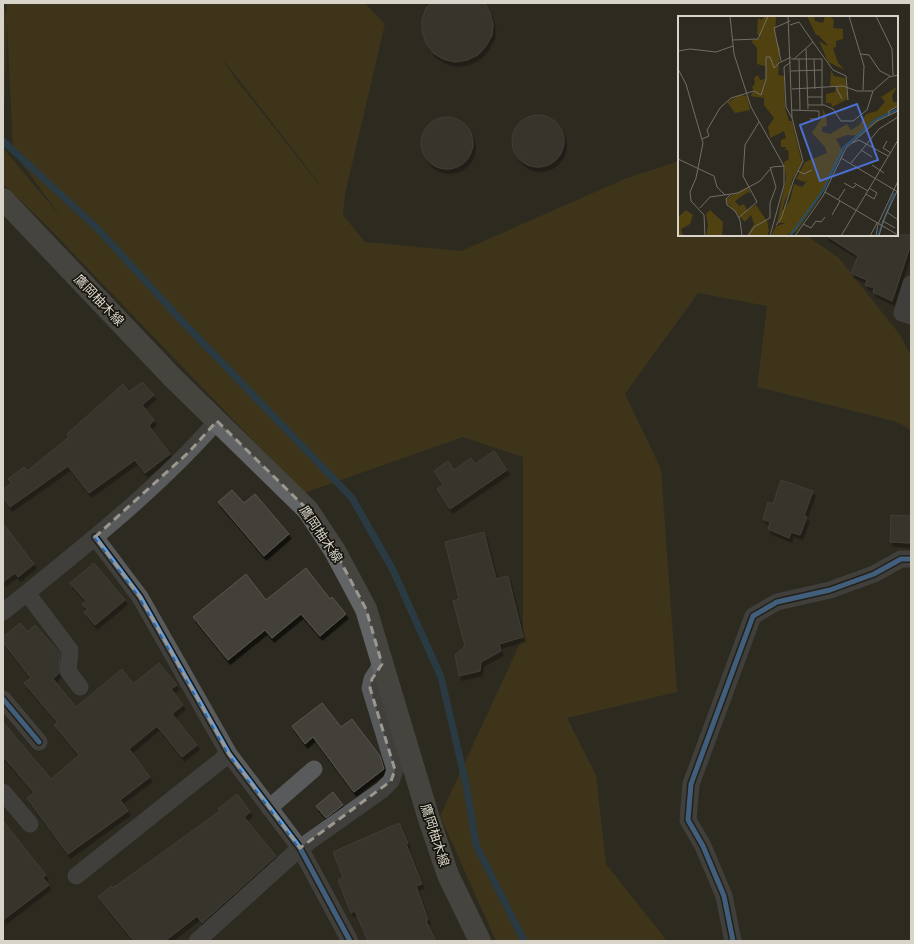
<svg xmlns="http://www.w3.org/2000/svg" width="914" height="944" viewBox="0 0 914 944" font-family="'Roboto Condensed','Noto Sans JP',sans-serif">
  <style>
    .green { fill: #504111; fill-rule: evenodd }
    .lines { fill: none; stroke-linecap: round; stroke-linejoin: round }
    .stream { stroke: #244f6e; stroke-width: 7 }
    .building { fill: #434139; stroke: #58554e; filter: url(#shadow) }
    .street { stroke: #585a5b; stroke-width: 17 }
    .secondary { stroke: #626465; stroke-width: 22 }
    .cycleway-casing { stroke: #17150d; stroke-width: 8 }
    .cycleway { stroke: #5a9eea; stroke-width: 5 }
    .marked { fill: none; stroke: #9c988f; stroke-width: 3; stroke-dasharray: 8 5; stroke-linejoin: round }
    .labels { text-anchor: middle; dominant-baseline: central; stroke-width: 3.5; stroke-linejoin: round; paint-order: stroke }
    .street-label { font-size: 13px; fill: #d8d4ca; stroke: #17150d }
    .inset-river { fill: none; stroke: #244f6e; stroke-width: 2 }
    .inset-road { fill: none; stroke: #716e65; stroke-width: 1 }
    .view { fill: #4c70d4; fill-opacity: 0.15; stroke: #4c70d4; stroke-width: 2 }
    .inset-edge { fill: none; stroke: #d8d4ca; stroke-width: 2 }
  </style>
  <defs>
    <filter id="shadow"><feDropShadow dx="2.5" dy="4.5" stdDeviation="0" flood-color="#0009"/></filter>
  </defs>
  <rect width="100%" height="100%" fill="#2d2a21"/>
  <path class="green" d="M6,3H365L385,24L345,194L343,215L365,242L461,251L627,178L679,161V235H806L839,258L900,335L911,356V430L897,422L757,387L767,306L698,293L625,394L661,469L677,692L567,718L596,775L606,864L667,941H496L440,816L523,637V457L463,437L304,493L45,224L3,184V148L60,216L13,151L7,24L3,147V5L7,15ZM222,58L319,183H318L234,77Z"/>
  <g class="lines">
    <path class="stream" d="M3,141L97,228L178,317L352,498L393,570L441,677L466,784L476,845L524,941"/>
  </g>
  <path class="building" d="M431,3H485L490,13L493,24L492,35L486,46L478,55L467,60L455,62L443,59L433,53L426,43L422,31V20L426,8Z
    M512 141a26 26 0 1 1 52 0a26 26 0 1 1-52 0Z
    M421 143a26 26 0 1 1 52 0a26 26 0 1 1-52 0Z
    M825,235H911V244L892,301L873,292L874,288L865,285L867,280L851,273L858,256Z
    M142,382L154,395L142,405L154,420L149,426L170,454L145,473L135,460L89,493L68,466L10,507L3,497V489L12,483L8,479L24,467L27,471L69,437L67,434L123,384L129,392Z
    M494,451L507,470L450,509L437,489L443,485L434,471L448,461L454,470L471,458L475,464Z
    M781,480L813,491L804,516L807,517L800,535L791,532L789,538L768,529L770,522L763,519L768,502L773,504Z
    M232,490L244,503L255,494L289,534L264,556L218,502Z
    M891,515L911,516V543L890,542Z
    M3,523L34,564L18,577L15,573L3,582Z
    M484,532L496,579L508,576L523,637L499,644L501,651L481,662L480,671L459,676L455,655L465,646L453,601L459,599L445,542Z
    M94,563L125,600L95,625L84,612L87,609L82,604L86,601L70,583Z
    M306,568L330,599L332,597L346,614L320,636L301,614L272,638L265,630L228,660L193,617L246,574L266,600Z
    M20,623L28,632L35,625L60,653L59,673L53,679L76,707L122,669L133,684L159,663L177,685L171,689L183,705L172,714L197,745L182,757L157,726L129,749L150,777L120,800L128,811L68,854L27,798L34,793L3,756V722L51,779L79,755L54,725L57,722L24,683L31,678L3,642V637Z
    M322,703L341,727L352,719L380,756L384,769L354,792L313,737L305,744L292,726Z
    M333,792L343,805L326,818L316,806Z
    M237,794L250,812L244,817L276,856L202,923L197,916L165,941H134L98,897L111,886L113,888L220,811L218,809Z
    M3,821L46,875L43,878L49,885L3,920Z
    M399,823L408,843L406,844L422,884L416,886L428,920L426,921L436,941H368L355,911L351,913L338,880L343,877L333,852Z"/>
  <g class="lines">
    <path class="street" d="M911,284L902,313L911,316
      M95,537L140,597L229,754L300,848L350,941
      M27,593L70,650L68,671L80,687
      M3,612C77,552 154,493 217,421
      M3,699L39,742
      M3,792L30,824
      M269,808L314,769
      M76,876L229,754
      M197,941L300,848L382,790L391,781L395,770L370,688L372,679L382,664
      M733,941L724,896L703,846L688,820L691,784L753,616L777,602L830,590L874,574L901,559H911"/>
    <path class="secondary" d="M3,199L174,379L308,510L335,551L366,609L429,819L448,875L480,941"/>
    <defs>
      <path id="cycleway" d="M95,537L140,597L229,754L300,848L350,941
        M3,699L39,742
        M733,941L724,896L703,846L688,820L691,784L753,616L777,602L830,590L874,574L901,559H911"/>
    </defs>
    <use href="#cycleway" class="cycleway-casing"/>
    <use href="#cycleway" class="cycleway"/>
  </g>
  <path d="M0 0H914V944H0ZM217,421L308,510L335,551L366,609L382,664L372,679L370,688L395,770L391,781L300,848L229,754L140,597L95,537L189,452Z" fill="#2d2a21" fill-opacity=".55" fill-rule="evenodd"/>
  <path class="marked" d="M217,421L308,510L335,551L366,609L382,664L372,679L370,688L395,770L391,781L300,848L229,754L140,597L95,537L189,452Z"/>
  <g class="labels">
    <g class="street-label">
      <text transform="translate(99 300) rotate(46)">鷹岡柚木線</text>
      <text transform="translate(321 534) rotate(56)">鷹岡柚木線</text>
      <text transform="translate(435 835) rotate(72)">鷹岡柚木線</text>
    </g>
  </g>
  <g transform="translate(678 16)">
    <rect width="220" height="220" fill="#2d2a21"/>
    <path d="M86,0H98L97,20L102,33L100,59L106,60L107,92L111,105H114L124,147L114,164L112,176L107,184L104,195L112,184L116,168L124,171L130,164L127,166L118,163L127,146L149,137L147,131L134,117L145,100L144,92L148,99L149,110L144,111V116L152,118L169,108L173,114L181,109L188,98L199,95L207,86L203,81L219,71L214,80L215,86H220V89L182,120L169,119L158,123L165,136L143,180L118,216L105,220H93L98,210L108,207H99L108,162L106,146L111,143L110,134H107L108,131H103V124L108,122L106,115L92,122L90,111L96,102L86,89V82L72,80L76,75L74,71L77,68L76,62L80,59L82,64L87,63L84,73L88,63L86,33L87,50L79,48V32L73,25L83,22L79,18L80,2L84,4ZM129,0H136L137,5L145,7L147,0H151L156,4L155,12L165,13V23L158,25V31L155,32L160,47L167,54L150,46L141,25L149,30V28L140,19H138ZM153,54L156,60L167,62L170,83L154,91L153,87H148V78L157,76L158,71L152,70ZM62,79L69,80L72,94L57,97L49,86ZM70,171L73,178L70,176L57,185L61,190L66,188L69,194L78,189L89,205L91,215L89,220H69L76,208L73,199L67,206L49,187V183L54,179ZM8,194L15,199L12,208L3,213L5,220H0V201ZM32,194L45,206L44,220H28L30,210L28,198Z" fill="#504111"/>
    <path class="inset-river" d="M112,220L146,173L165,132L197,104L220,93M200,220L216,177"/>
    <path class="inset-road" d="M52,0L56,38L73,91L106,150V169L92,220M171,0L186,50L185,74M198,0L214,33L215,59M112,9L121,6L135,26L116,43M54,24L80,23L90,0M135,26L155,54L168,60L170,84M128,33L130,93M0,35L12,33L38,36L55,30M183,38L191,39L202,55L212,60M113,43H144V72M121,43L122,94M136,43L137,73M103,45L96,12L112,5M113,46L106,51L108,91L114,102M0,53L8,68L25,127L18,162L12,176L13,185L26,199L27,220M113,55L144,54M158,71L164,83M144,72V89M114,73L165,70L179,75H195L211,61L220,59M130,81H144M130,89H146L155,93L163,105H175L189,94L195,75M114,94L141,95V103H132M211,99V95L220,90M24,123L31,120L29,114L42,92L53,82L76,75L83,79L88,63V41H92L96,52L101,47L113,41M209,125L205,132L213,137M174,127L181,124L210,140M183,134L194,141M163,142L220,176M0,143L36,160L39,171L47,179M173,147L201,113L220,101M194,149L206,157M120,155L126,158L134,154M166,167L175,172L178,169M176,167L190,175M147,176L220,219M53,178L48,183L49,189L57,195L62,204L64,220M188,178L196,183L199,177L191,172M160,184L167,173M22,192L32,181L60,177L82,165L94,151L106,150M209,196L220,204M154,199L162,185M60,202L79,186L65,160L67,129L81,106M205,205L217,212M125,208L133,212L138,205L143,206L147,201M98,209L103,203L116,163L125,145L114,102L110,0M70,220L76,211L92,202V187L98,171L92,151M108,220H121M117,220L145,180L168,132L199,105L220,95M163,220L220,124M192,220L199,207M198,220L200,208L220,165M201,220L205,205L220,173"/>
    <path class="view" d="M179,88L200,144L142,165L122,109Z"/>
    <rect width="220" height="220" class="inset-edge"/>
  </g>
  <rect width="914" height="944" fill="none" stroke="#d8d4ca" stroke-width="8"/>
</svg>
